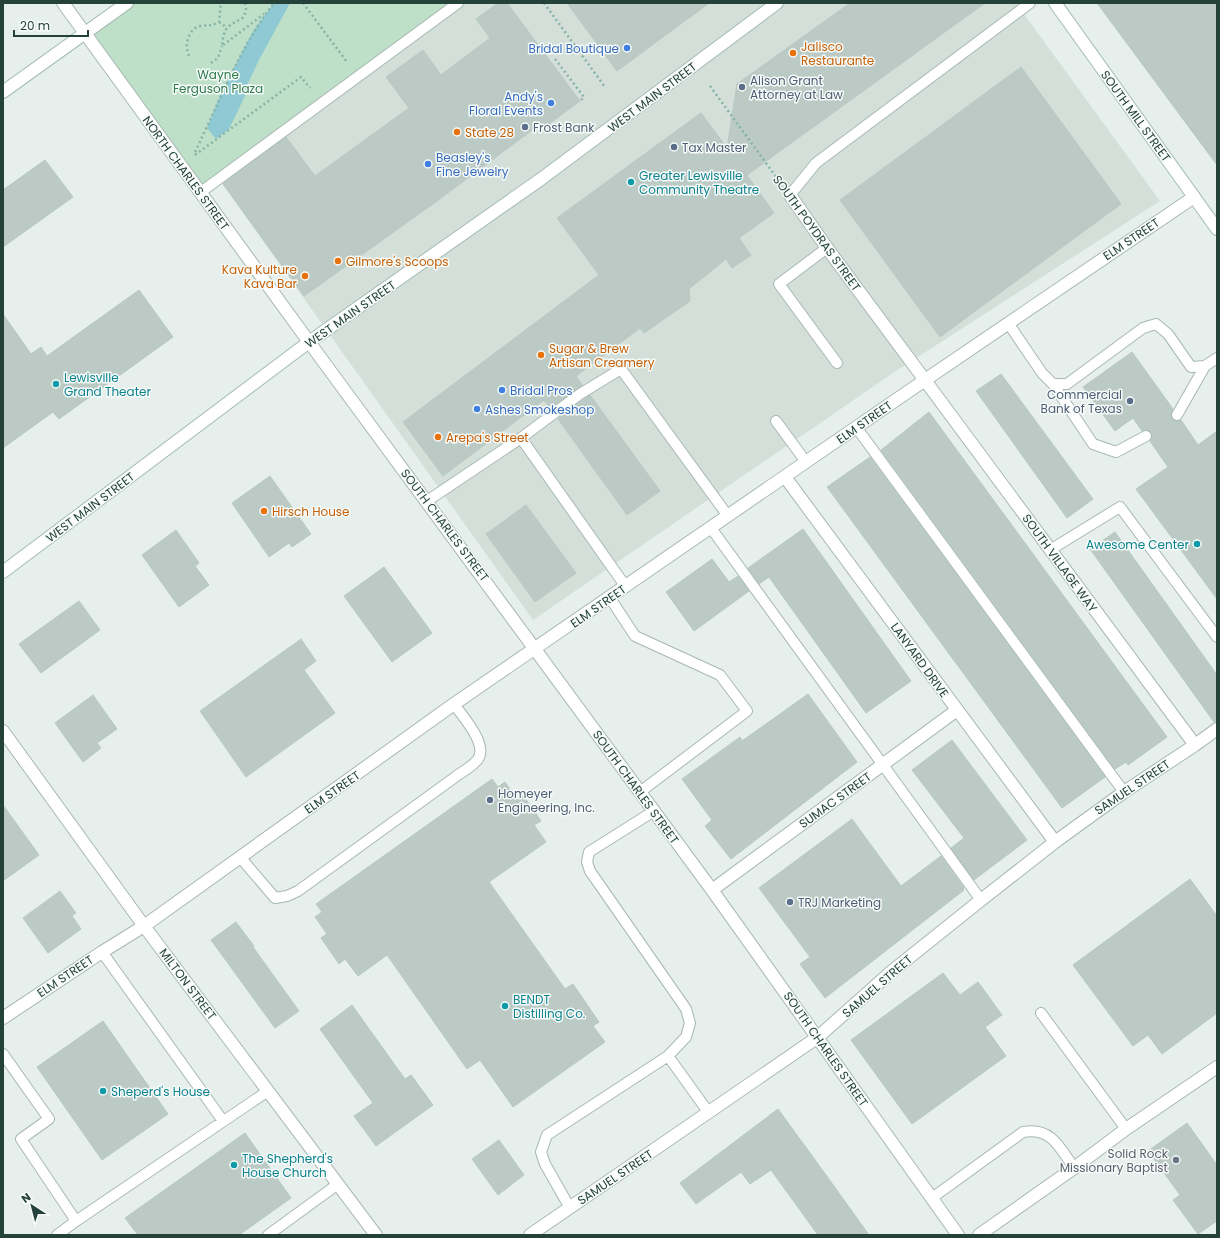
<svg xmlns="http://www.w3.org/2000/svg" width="1220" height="1238" viewBox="0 0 1220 1238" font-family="Poppins,sans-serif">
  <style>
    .built { fill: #d4dfda }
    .green { fill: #bfe0c8 }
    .water { fill: #8ec9d4 }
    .building { fill: #bbcac4; stroke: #b8c9c2 }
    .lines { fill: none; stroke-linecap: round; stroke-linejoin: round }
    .service-casing { stroke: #a8b8b2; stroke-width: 12 }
    .minor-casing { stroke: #a8b8b2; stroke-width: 14 }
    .secondary-casing { stroke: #a4bbb3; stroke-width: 14 }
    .path { stroke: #86b3a5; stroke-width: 2.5; stroke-dasharray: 2 3; stroke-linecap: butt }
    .service { stroke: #fff; stroke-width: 10 }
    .minor { stroke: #fff; stroke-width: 12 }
    .secondary { stroke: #fff; stroke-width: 12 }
    .shop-dot { fill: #3f7fe0; stroke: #f7fbf9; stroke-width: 1.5 }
    .food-dot { fill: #e8710a; stroke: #f7fbf9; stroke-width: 1.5 }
    .service-dot { fill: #5c6f8a; stroke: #f7fbf9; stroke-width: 1.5 }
    .culture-dot { fill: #0f9aa8; stroke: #f7fbf9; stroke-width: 1.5 }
    .worship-dot { fill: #6b7280; stroke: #f7fbf9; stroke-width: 1.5 }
    .labels { text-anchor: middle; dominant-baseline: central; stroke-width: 3; stroke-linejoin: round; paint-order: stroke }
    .food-label { font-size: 12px; fill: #c56008; stroke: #f7fbf9; text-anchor: start }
    .shop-label { font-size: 12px; fill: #366cbe; stroke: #f7fbf9; text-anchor: start }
    .park-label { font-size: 12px; fill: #2d7a4b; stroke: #f7fbf9 }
    .service-label { font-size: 12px; fill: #4e5e75; stroke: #f7fbf9; text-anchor: start }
    .street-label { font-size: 12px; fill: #24423a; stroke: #f7fbf9 }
    .culture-label { font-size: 12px; fill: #0d838f; stroke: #f7fbf9; text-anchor: start }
    .worship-label { font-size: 12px; fill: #5b616d; stroke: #f7fbf9; text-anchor: end }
  </style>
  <rect width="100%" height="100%" fill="#e6efeb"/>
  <path class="built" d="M180,3H1016L1160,201L893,373L533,620L137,64Z"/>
  <path class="green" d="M127,3H459L201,192L85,34Z"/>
  <path class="water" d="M274,3H290L259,60L248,83L245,96L229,129L216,139L207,128L221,93L240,56L253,31Z"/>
  <path class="building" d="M498,3H507L580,101L542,129L539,125L437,201L304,296L223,184L286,137L315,176L409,108L386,77L423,50L441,75L490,38L476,19Z
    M567,3H709L617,71Z
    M850,3H985L747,175L774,213L739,238L751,255L732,268L726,259L689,289L690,301L644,333L640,328L576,376L582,385L550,408L544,400L443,476L403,422L599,275L557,218L701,113L727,148L737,84Z
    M1097,3H1217V165Z
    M1021,67L1121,204L940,337L840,200Z
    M45,160L73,197L3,247V190Z
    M139,290L173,337L59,419L53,412L3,448V314L31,354L41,347L47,356Z
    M1132,352L1173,409L1171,415L1172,419L1177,421L1181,420L1198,445L1217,431V599L1136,489L1168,467L1150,441L1152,437V433L1147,430L1142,431L1133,418L1115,431L1083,387Z
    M1001,374L1093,499L1067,518L976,391Z
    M590,395L660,491L627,515L558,419Z
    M929,412L1167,737L1128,765L1126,762L1115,769L881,450Z
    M870,457L1105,777L1062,808L827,487Z
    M270,476L311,534L292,547L289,543L269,557L232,503Z
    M526,505L576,573L535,602L486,534Z
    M803,529L911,681L866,713L769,577L759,584L748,568Z
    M176,530L199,563L195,566L209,585L179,607L142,555Z
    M1115,532L1217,675V722H1214L1090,549Z
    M712,559L729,582L738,576L749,591L694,631L666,592Z
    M384,567L432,633L392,662L344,596Z
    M79,601L100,630L41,673L19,644Z
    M301,639L316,661L304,670L335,713L246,777L200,711Z
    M808,694L857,762L731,859L705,826L712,820L682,779L740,737L742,741Z
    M93,695L117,729L97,743L101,748L83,762L55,723Z
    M952,740L1027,840L974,880L951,848L964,838L912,770Z
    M492,779L498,787L505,782L517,800L523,795L541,821L534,825L546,842L489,882L565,989L573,984L599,1022L593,1026L605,1042L513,1107L480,1060L467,1069L387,955L358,976L345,959L339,964L321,938L327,934L315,917L322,912L316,904Z
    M3,805L39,855L3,881Z
    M852,819L901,886L941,856L964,888L963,889L964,890L825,998L800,964L810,957L759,888Z
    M1190,879L1217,916V1013L1162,1054L1148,1035L1133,1046L1073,965Z
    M60,891L76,913L72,916L81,929L48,953L23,918Z
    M236,922L254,946L253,947L299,1011L275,1028L211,940Z
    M943,973L960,995L978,982L1002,1015L985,1027L1006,1056L912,1124L851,1040Z
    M352,1005L405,1079L411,1075L433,1105L376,1146L354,1116L373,1103L320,1029Z
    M103,1021L168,1114L102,1160L37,1067Z
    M778,1109L826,1175L869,1235H818L771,1170L750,1184L741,1172L696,1204L680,1183Z
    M1187,1123L1217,1165V1221L1198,1234L1173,1200L1180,1195L1148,1151Z
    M245,1133L291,1198L239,1235H138L125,1218Z
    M499,1140L524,1175L498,1195L472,1159Z"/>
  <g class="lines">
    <defs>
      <path id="service" d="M201,192L458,3
        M790,195L816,163L1030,3
        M827,248L779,284L837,363
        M1008,323L1042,373L1053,384H1067L1143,328L1156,324L1168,334L1191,367L1205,366L1217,358
        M1053,384L1093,444L1116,452L1146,436
        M1177,415L1205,366
        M776,421L806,462
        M856,427L1124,792
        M521,438L626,587
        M427,501L521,438L580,394L621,369L728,516
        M711,528L981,900
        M1050,550L1120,507L1217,637
        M610,598L635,636L720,675L747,711L640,792
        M240,857L275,898L287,896L298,891L458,775C464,771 474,765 478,759C488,744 463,717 454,704
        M102,952L223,1121
        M1041,1013L1126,1129
        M3,1054L49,1119L21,1139L76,1221L268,1091
        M668,1056L709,1113
        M932,1198L1023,1132C1052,1127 1060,1148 1074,1168
        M570,1208L545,1164L541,1152L547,1135L668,1056L686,1037L690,1023L686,1009L590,871L587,862L589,852L654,811
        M57,1235L76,1221
        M268,1235L338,1184"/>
      <path id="minor" d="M63,3L309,342L712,890L958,1235
        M790,195L827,248L1195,745
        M785,477L1055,842
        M3,731L144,926L376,1235
        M712,890L957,710
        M3,1018L102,952L144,926L454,704L925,380L1194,197
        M530,1235L818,1037L891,972L981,900L1055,842L1124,792L1195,745L1217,729
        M979,1235L1074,1168L1126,1129L1217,1067"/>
      <path id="secondary" d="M1055,3L1217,229
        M3,92L127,3
        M3,572L309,342L541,179L777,3"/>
    </defs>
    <use href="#service" class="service-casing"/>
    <use href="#minor" class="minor-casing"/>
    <use href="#secondary" class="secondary-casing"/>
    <path class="path" d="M245,3L246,9L244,17C228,27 224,25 222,46L264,14
      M303,3L347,62
      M544,3L605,87
      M219,22L226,27
      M189,56C184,46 188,29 200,26C207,25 213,26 219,22L221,3
      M555,59L584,97L580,101
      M211,63L218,58L222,46
      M710,86L779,181
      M195,152C220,101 239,48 274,3
      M195,155L301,77L310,88"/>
    <use href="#service" class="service"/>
    <use href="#minor" class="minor"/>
    <use href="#secondary" class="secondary"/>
  </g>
  <g class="shop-dot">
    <circle cx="627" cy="48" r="4"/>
    <circle cx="551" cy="103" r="4"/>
    <circle cx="428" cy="164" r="4"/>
    <circle cx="502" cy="390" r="4"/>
    <circle cx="477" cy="409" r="4"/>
  </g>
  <g class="food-dot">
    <circle cx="793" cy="53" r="4"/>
    <circle cx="457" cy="132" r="4"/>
    <circle cx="338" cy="261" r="4"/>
    <circle cx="305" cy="276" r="4"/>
    <circle cx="541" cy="355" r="4"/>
    <circle cx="438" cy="437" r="4"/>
    <circle cx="264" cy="511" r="4"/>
  </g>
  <g class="service-dot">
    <circle cx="742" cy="87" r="4"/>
    <circle cx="525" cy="127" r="4"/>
    <circle cx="674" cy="147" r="4"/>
    <circle cx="1130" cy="401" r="4"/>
    <circle cx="490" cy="800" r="4"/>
    <circle cx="790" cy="902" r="4"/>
  </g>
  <g class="culture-dot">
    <circle cx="631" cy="182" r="4"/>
    <circle cx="56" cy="384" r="4"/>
    <circle cx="1197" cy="544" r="4"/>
    <circle cx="505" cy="1006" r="4"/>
    <circle cx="103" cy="1091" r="4"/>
    <circle cx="234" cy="1165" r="4"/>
  </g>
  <circle class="worship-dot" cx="1176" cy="1160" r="4"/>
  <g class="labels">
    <g class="food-label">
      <text x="801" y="46">Jalisco<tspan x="801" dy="14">Restaurante</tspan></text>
      <text x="465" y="132">State 28</text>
      <text x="346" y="261">Gilmore's Scoops</text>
      <text x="297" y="269" text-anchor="end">Kava Kulture<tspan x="297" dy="14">Kava Bar</tspan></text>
      <text x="549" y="348">Sugar &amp; Brew<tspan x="549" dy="14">Artisan Creamery</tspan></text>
      <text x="446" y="437">Arepa's Street</text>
      <text x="272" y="511">Hirsch House</text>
    </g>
    <g class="shop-label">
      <text x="619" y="48" text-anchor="end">Bridal Boutique</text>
      <text x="543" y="96" text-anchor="end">Andy's<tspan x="543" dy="14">Floral Events</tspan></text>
      <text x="436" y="157">Beasley's<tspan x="436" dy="14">Fine Jewelry</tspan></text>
      <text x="510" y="390">Bridal Pros</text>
      <text x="485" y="409">Ashes Smokeshop</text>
    </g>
    <g class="park-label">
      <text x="218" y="74">Wayne<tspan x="218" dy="14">Ferguson Plaza</tspan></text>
    </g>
    <g class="service-label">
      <text x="750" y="80">Alison Grant<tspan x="750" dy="14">Attorney at Law</tspan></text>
      <text x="533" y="127">Frost Bank</text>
      <text x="682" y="147">Tax Master</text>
      <text x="1122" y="394" text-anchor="end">Commercial<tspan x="1122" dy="14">Bank of Texas</tspan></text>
      <text x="498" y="793">Homeyer<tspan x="498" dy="14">Engineering, Inc.</tspan></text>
      <text x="798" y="902">TRJ Marketing</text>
    </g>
    <g class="street-label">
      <text transform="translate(652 97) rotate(-37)">WEST MAIN STREET</text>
      <text transform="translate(1136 116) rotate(54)">SOUTH MILL STREET</text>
      <text transform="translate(186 173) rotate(54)">NORTH CHARLES STREET</text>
      <text transform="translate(817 233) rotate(54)">SOUTH POYDRAS STREET</text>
      <text transform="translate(1131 239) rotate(-34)">ELM STREET</text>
      <text transform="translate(350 314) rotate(-35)">WEST MAIN STREET</text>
      <text transform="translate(864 422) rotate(-35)">ELM STREET</text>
      <text transform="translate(90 507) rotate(-37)">WEST MAIN STREET</text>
      <text transform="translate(445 525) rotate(53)">SOUTH CHARLES STREET</text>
      <text transform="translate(1060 563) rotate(54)">SOUTH VILLAGE WAY</text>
      <text transform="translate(598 606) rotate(-35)">ELM STREET</text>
      <text transform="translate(920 660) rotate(54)">LANYARD DRIVE</text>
      <text transform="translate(636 787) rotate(54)">SOUTH CHARLES STREET</text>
      <text transform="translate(1132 787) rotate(-34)">SAMUEL STREET</text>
      <text transform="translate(332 792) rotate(-35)">ELM STREET</text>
      <text transform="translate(835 800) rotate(-36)">SUMAC STREET</text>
      <text transform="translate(65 976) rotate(-34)">ELM STREET</text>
      <text transform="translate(188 984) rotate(53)">MILTON STREET</text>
      <text transform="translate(877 986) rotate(-41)">SAMUEL STREET</text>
      <text transform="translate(826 1049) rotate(55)">SOUTH CHARLES STREET</text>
      <text transform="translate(615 1177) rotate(-34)">SAMUEL STREET</text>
    </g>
    <g class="culture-label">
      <text x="639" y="175">Greater Lewisville<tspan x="639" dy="14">Community Theatre</tspan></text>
      <text x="64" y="377">Lewisville<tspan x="64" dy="14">Grand Theater</tspan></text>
      <text x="1189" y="544" text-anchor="end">Awesome Center</text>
      <text x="513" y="999">BENDT<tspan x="513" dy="14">Distilling Co.</tspan></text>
      <text x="111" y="1091">Sheperd's House</text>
      <text x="242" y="1158">The Shepherd's<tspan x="242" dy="14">House Church</tspan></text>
    </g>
    <g class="worship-label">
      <text x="1168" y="1153">Solid Rock<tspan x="1168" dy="14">Missionary Baptist</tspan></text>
    </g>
  </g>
  <rect width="1220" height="1238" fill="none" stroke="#24423a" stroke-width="8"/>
  <g transform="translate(32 1206) rotate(324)" stroke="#f7fbf9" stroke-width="3" paint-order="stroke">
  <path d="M0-3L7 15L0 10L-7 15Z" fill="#24423a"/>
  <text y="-6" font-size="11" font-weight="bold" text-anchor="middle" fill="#24423a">N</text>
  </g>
  <path d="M14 30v6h74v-6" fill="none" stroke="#24423a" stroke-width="2"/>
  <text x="20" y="30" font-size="12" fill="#24423a" stroke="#f7fbf9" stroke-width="3" paint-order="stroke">20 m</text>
</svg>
